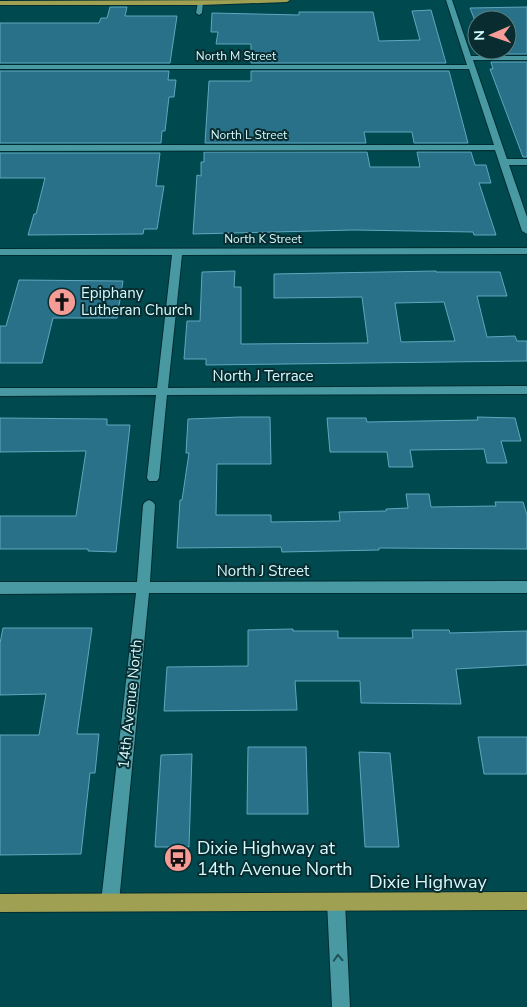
<svg xmlns="http://www.w3.org/2000/svg" width="527" height="1007" viewBox="0 0 527 1007" font-family="'Nunito Sans',sans-serif">
  <style>
    .building { fill: #297189; stroke: #60a6bf; fill-rule: evenodd }
    .lines { fill: none; stroke-linecap: round; stroke-linejoin: round }
    .minor-casing { stroke: #002d31; stroke-width: 2 }
    .major-casing { stroke: #002d31; stroke-width: 2 }
    .minor { fill: #4899a1; fill-rule: evenodd }
    .major { fill: #a0a053; fill-rule: evenodd }
    .oneway { stroke: #1e5257 }
    .labels { text-anchor: middle; dominant-baseline: central; stroke-width: 4; stroke-linejoin: round; paint-order: stroke }
    .far-street-label { font-size: 12px; fill: #d4fafe; stroke: #082c2f }
    .poi-label { font-size: 15px; fill: #d4fafe; stroke: #082c2f; text-anchor: start }
    .street-label { font-size: 15px; fill: #d4fafe; stroke: #082c2f }
    .near-poi-label { font-size: 18px; fill: #d4fafe; stroke: #082c2f; text-anchor: start }
    .near-street-label { font-size: 18px; fill: #d4fafe; stroke: #082c2f }
  </style>
  <rect width="100%" height="100%" fill="#00494f"/>
  <path class="building" d="M110,7H127L125,16H177L170,63H0V23H99L101,18H107Z
    M527,7V54H488L486,50H507V20H477V26L470,8Z
    M431,10L446,63H251V44H216L218,32H211L212,13L299,15V12H373L379,41L420,40L412,11Z
    M491,62H527V157H523L490,69H493Z
    M0,71H169L168,80H176L174,97H169L165,131H162L161,143H0Z
    M251,71H449L468,143H414L412,132H364L366,143H205L209,81H251Z
    M204,152H367L370,167H420L417,152H471L475,165H486L491,183H479L496,235H474L473,232L354,230L193,234L197,175L201,176V162H204Z
    M0,153H160L156,186H164L157,229H144L143,234L28,235L34,214H36L45,178H0Z
    M235,271L234,287H241V344L368,343L362,297L274,298V274L436,271V272H500L507,296H477L487,337L515,336L517,341H527V361L206,365V359H184L187,321H200L202,272ZM444,302L455,341L401,342L395,303Z
    M19,280L123,281L117,318H53L42,363H0V326H6Z
    M240,417H270L271,464H217L216,515H271V522L340,521L339,512L386,511V509L408,508L406,494H429L431,507L496,506L495,502H523L527,515V549L379,548V550L282,552L281,547L177,548L180,500H182L189,453H186L188,419Z
    M477,417L515,418L521,441H501L507,463H487L484,449L410,450L413,467H389L387,452H330L327,418H366L367,422L478,420Z
    M0,418L107,419V425H130L116,552L88,551V549H0V516H76L86,451L0,452Z
    M3,628H92L77,734H99L95,773H90L81,854L0,855V735H39L46,694L0,695V643Z
    M293,629V631H338V638H413L412,630H449L450,633L527,631V665L456,669L461,704L361,703L360,681H295L297,710L164,711L167,667L248,666V630Z
    M478,737H527V774H484Z
    M248,747H306L308,814H247Z
    M359,752L390,753L399,847H365Z
    M192,754L189,847H155L161,755Z"/>
  <g class="lines">
    <defs>
      <path id="minor" d="M446,0H452L471,56H527V60H473L507,159H527V165H509L527,217V234L522,231L495,150L0,151V145H494L469,69H0V65H467Z
        M198,2L203,3L202,13L199,15L196,13Z
        M527,248V254L182,255L168,388L527,386V394L167,395L159,478L157,481H149L147,478L156,395L0,396V388H157L172,255H0V249Z
        M149,500L153,502L155,505L150,582L527,581V593H149L119,902L116,908L110,911L104,908L101,902L136,593L0,594V582H137L143,505L145,502Z
        M336,893L342,896L345,902L350,1007H332L327,902L330,896Z"/>
      <path id="major" d="M290,0L287,2L200,5H0V1Z
        M527,892V910L0,912V894Z"/>
    </defs>
    <use href="#minor" class="minor-casing"/>
    <use href="#major" class="major-casing"/>
    <use href="#minor" class="minor"/>
    <use href="#major" class="major"/>
  </g>
  <defs><path id="oneway-chevron" d="M-2-3.5L2.5 0L-2 3.5" fill="none" stroke-width="1.6" stroke-linecap="round" stroke-linejoin="round" transform="scale(1.25)"/></defs>
  <use class="oneway" href="#oneway-chevron" transform="translate(338 958) rotate(-93)"/>
  <defs>
    <symbol id="church-disc" viewBox="-11 -11 22 22"><circle r="9.5" fill="#f59c96" stroke="#082c2f"/><path d="M-1.2-6h2.4v3.5h3.3v2.4h-3.3V6h-2.4V-.1h-3.3v-2.4h3.3Z" fill="#111"/></symbol>
    <symbol id="bus-disc" viewBox="-11 -11 22 22"><circle r="9.5" fill="#f59c96" stroke="#082c2f"/><path d="M-5-6H5V4H4V6H2V4H-2V6H-4V4H-5ZM-3.5-4V0h7V-4ZM-3.5 1.2v1.5H-2V1.2ZM2 1.2v1.5H3.5V1.2Z" fill="#111"/></symbol>
  </defs>
  <g fill-rule="evenodd">
    <use href="#church-disc" x="46" y="286" width="32" height="32"/>
    <use href="#bus-disc" x="162" y="842" width="32" height="32"/>
  </g>
  <g class="labels">
    <g class="far-street-label">
      <text x="236" y="56">North M Street</text>
      <text x="249" y="135">North L Street</text>
      <text x="263" y="239">North K Street</text>
    </g>
    <g class="poi-label">
      <text x="81" y="293">Epiphany<tspan x="81" dy="17">Lutheran Church</tspan></text>
    </g>
    <g class="street-label">
      <text x="263" y="376">North J Terrace</text>
      <text x="263" y="571">North J Street</text>
      <text transform="translate(130 704) rotate(-84)">14th Avenue North</text>
    </g>
    <g class="near-poi-label">
      <text x="197" y="848">Dixie Highway at<tspan x="197" dy="21">14th Avenue North</tspan></text>
    </g>
    <g class="near-street-label">
      <text x="428" y="882">Dixie Highway</text>
    </g>
  </g>
  <g transform="translate(492 35) rotate(268)"><circle r="24" fill="#082c2f" stroke="#5a7e82"/>
  <path d="M0-4L9 19L0 12L-9 19Z" fill="#f59c96"/>
  <text y="-8" font-size="14" font-weight="bold" text-anchor="middle" fill="#d4fafe">N</text>
  </g>
</svg>
